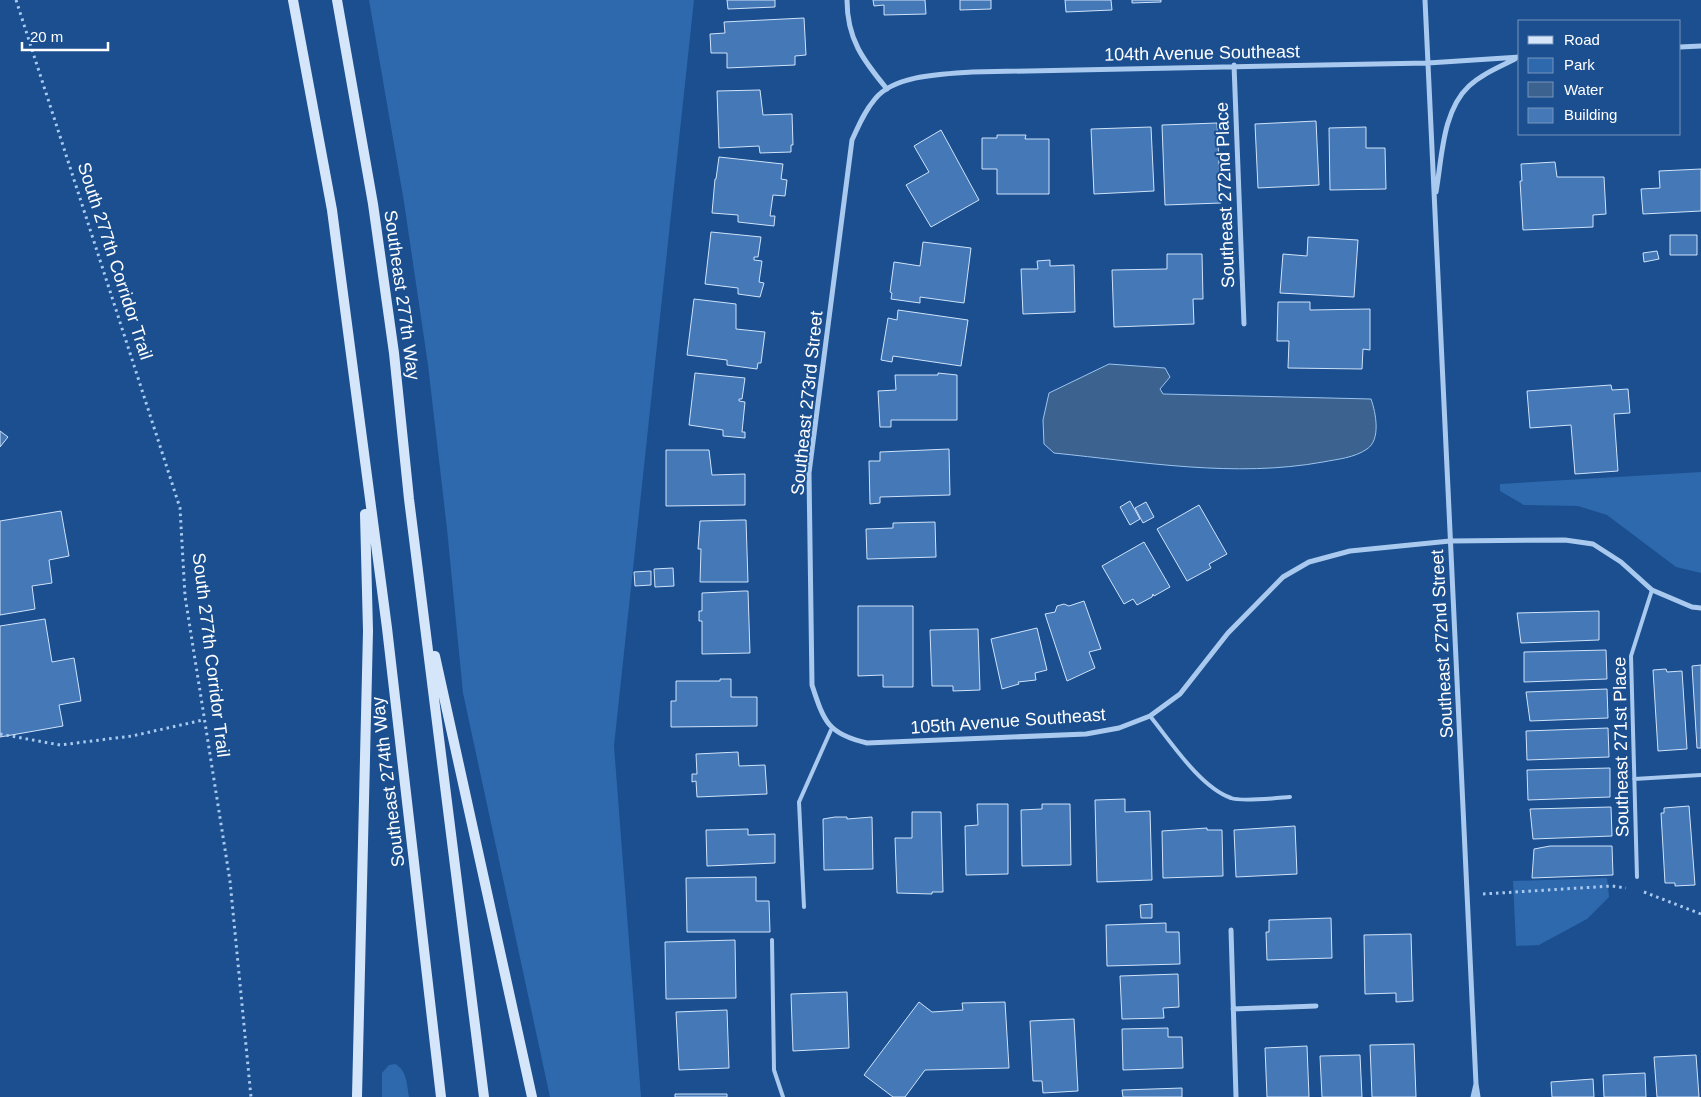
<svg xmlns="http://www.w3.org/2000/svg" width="1701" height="1097" viewBox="0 0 1701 1097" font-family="Helvetica,sans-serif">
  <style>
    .green { fill: #2e69ad }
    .water { fill: #3c6290; stroke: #9cc4f0 }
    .building { fill: #4478b7; stroke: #cfe3fa }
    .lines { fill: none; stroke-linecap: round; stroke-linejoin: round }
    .path { stroke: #a9c9ee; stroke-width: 3; stroke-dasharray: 2.5 4; stroke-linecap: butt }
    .service { stroke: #a9c9ee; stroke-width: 4 }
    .minor { stroke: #a9c9ee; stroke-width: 5 }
    .secondary { stroke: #d6e6fa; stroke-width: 10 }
    .labels { text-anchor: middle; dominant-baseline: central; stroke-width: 4; stroke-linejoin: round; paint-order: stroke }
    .street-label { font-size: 18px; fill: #fff; stroke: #1b4f8f }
  </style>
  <rect width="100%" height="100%" fill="#1b4f8f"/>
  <path class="green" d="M369,0H694L614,746L641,1097H550L463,693L447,529L428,365L404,202Z
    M1701,472V573L1676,567L1607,515L1578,506L1524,505L1500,491V484Z
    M1607,878L1609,897L1587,919L1539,945L1516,946L1513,881Z
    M395,1064C407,1070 407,1085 409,1097H382V1073L389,1065Z"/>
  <path class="water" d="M1109,364L1165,368L1170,377L1160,389L1163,394L1371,399C1376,413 1381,440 1367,449C1354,458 1338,459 1323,462C1235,478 1143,462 1054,453L1044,444L1043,420L1049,393Z"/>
  <path class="building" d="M727,0H775V7L728,9Z
    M873,0H925L926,14L884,15V5L874,6Z
    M960,0H991V9L960,10Z
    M1065,0H1111L1112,10L1066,12Z
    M1132,0H1161V2L1132,3Z
    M804,18L806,55L795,56V65L727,68V53H711L710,34L725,33L724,22Z
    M760,90L763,115L792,114L793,145H791V152L760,153L759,146L719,148L717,91Z
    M1316,121L1319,185L1258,188L1255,124Z
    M1217,123L1221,203L1165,205L1162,125Z
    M1151,127L1154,191L1094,194L1091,129Z
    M1366,127V148H1385L1386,189L1330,190L1329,128Z
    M941,130L979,200L931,227L906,185L929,172L914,146Z
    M997,135H1026L1025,139H1049V194H997V169H982V138H997Z
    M719,157L783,164L781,179L787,180L785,196L773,195L770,216H775L774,226L738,222V215L712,213L715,179H716Z
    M1555,162L1557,177H1604L1606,214L1593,215V227L1523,230L1520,181H1522L1521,164Z
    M1701,169V211L1643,214L1641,189L1660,188L1659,171Z
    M711,232L761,237L758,257H754V260L762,261L759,282L764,283L760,297L738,294V288L705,284Z
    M1670,235H1697V255H1670Z
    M1308,237L1358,240L1354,297L1280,293L1283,254L1307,256Z
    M923,242L971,248L964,303L920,297V303L891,299L892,293L890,292L894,262L920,266Z
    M1657,251L1659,259L1644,262L1643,253Z
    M1167,254H1202L1203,299H1193L1194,324L1114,327L1112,270L1167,269Z
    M1050,260V266L1074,265L1075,312L1023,314L1021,269H1038L1037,261Z
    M694,299L736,304V329L765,332L761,363H758L757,369L727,365V360L687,355Z
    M1278,302H1310V310L1370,309V350L1363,349L1362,369L1288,368L1289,341H1277Z
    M898,310L968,320L961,366L893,356L892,362L881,360L888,318L897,320Z
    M695,373L745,378L742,399H739V401L745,402L742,432H745V438L723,436V430L689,425Z
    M938,373L957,375V420H891V427H880L878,391L896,390L895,375H938Z
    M1611,385L1612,390L1628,389L1630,413L1614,414L1618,471L1575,474L1571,425L1530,428L1527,391Z
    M0,431L8,437L0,447Z
    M949,449L950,495L880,497V503L870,504L869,461H880V452Z
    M666,450H709L712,475L745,474V505L666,506Z
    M1130,501L1140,519L1130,525L1120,507Z
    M1146,502L1154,517L1143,523L1135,508Z
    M1199,505L1227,554L1209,564L1211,568L1187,581L1157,529Z
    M61,511L69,556L49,560L52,583L32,586L35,609L0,615V521Z
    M741,520H746L748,582H700L701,549H698L700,521Z
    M935,522L936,557L867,559L866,529L893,528V523Z
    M1144,542L1170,587L1154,596L1153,594L1152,597L1137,605L1133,599L1124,604L1102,566Z
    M673,568L674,586L655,587L654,569Z
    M651,571V585L635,586L634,572Z
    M744,591H748L750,653L702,654V621H699V611H702V593Z
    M1084,601L1101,649L1089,652L1095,668L1067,681L1045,614L1055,612L1057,606L1064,604L1069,606Z
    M858,606H913V687H883V675L858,676Z
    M1599,611V640L1521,643L1517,613Z
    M45,619L52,662L74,658L81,701L59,705L63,726L0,737V626Z
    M1037,628L1047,670L1035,673L1036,680L1018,682L1019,684L1002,689L991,639Z
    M978,629L980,690L953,691V686H932L930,630Z
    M1606,650L1607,679L1524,682V652Z
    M1701,665V748H1697L1692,666Z
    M1666,669L1667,672L1682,671L1687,749L1658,751L1653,670Z
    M720,679H731V697H757V726L671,727V701H676V681H720Z
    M1607,689L1608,718L1530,721L1526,692Z
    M1608,728L1609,757L1527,760L1526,731Z
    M738,752L739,766L765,765L767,794L697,797L696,781L692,782V774H697L696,754Z
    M1610,768V797L1528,800L1527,770Z
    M1125,799V812L1150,811L1152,880L1097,882L1095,800Z
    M977,804H1008V874L966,875L965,826L978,825Z
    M1042,804H1070L1071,865L1022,866L1021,810L1042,809Z
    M1689,806L1695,885L1675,886V883H1665L1661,813H1664V808Z
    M1611,807L1612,836L1533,839L1530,809Z
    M912,812H941L943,892H932V894L897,893L895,838H912Z
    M835,817H847V819L872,817L873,869L824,870L823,819Z
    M1295,826L1297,874L1236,877L1234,830Z
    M1207,828V830H1222L1223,876L1163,878L1162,831Z
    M748,829V835L775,834V863L707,866L706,830Z
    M1550,846H1612L1613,875L1532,878L1534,849Z
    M756,877V901H769L770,932H687L686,878Z
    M1152,904V918H1141L1140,905Z
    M1331,918L1332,958L1267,960L1266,932H1269V920Z
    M1166,923V932H1179L1180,964L1107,966L1106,925Z
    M1411,934L1413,1001L1396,1002V993L1365,994L1364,935Z
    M735,940L736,998L666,999L665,942Z
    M1178,974L1179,1007L1163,1008L1164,1018L1122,1019L1120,976Z
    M847,992L849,1048L793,1051L791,994Z
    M919,1002L932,1012L963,1010L962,1003L1005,1002L1009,1068L925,1070L905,1097H893L864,1075Z
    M727,1010L729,1068L679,1070L676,1012Z
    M1074,1019L1078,1091L1043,1093L1042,1081H1033L1030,1021Z
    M1168,1028V1037H1182L1183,1068L1123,1070L1122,1029Z
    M1414,1044L1416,1097H1372L1370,1045Z
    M1307,1046L1309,1097H1267L1265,1048Z
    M1360,1055L1362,1097H1322L1320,1056Z
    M1696,1055L1699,1097H1657L1654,1057Z
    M1645,1073L1646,1097H1604L1603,1075Z
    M1593,1079L1594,1097H1552L1551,1082Z
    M1182,1088V1097H1123L1122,1090Z
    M675,1094H727V1097H675Z"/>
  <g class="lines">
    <path class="path" d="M16,0L180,508L185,596L230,881L251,1097
      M0,734L60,745L132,736L203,720
      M1644,892L1701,914
      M1483,894L1612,886L1626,888"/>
    <path class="service" d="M1150,716C1171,742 1200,787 1231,798C1241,802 1277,798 1290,797
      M1634,779L1701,775
      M1637,877L1631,656L1652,590
      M804,907L799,802L831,730
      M772,940L774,1070L783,1097"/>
    <path class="minor" d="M847,0C847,39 863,60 887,89
      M1425,0L1476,1084
      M1680,47L1701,46
      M1520,57L1428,63L972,72C943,74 894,75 875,99C864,112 859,125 852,140L809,473L812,685C824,722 828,734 867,743L1086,734L1119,728L1150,716L1180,694L1228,633L1283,577L1309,562L1350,551L1450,541L1565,540L1593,544L1621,562L1652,590L1692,607L1701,608
      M1234,65L1244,324
      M1436,192C1442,159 1442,111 1469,86C1482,74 1499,67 1515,59
      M1231,930L1236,1097
      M1233,1009L1316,1006
      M1473,1097L1476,1084L1478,1097"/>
    <path class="secondary" d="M293,0L332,210L387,628L441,1097
      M337,0L373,204L394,353L409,499L484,1097
      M435,656L532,1097
      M357,1097L368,631L365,514"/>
  </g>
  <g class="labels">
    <g class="street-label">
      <text transform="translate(1202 53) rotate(-1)">104th Avenue Southeast</text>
      <text transform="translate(1225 195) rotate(-92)">Southeast 272nd Place</text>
      <text transform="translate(115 261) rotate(72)">South 277th Corridor Trail</text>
      <text transform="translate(402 295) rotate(82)">Southeast 277th Way</text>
      <text transform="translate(807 403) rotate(-84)">Southeast 273rd Street</text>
      <text transform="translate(1442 644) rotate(-93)">Southeast 272nd Street</text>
      <text transform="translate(211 655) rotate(83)">South 277th Corridor Trail</text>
      <text transform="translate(1008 721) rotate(-4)">105th Avenue Southeast</text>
      <text transform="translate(1621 747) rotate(-91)">Southeast 271st Place</text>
      <text transform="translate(388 782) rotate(-97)">Southeast 274th Way</text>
    </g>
  </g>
  <rect x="1518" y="20" width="162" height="115" fill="#1b4f8f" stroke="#7695bc"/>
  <rect x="1528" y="36" width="25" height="8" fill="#d6e6fa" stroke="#7695bc"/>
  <text x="1564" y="45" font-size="15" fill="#ffffff">Road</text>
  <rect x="1528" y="58" width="25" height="15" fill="#2e69ad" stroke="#7695bc"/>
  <text x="1564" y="70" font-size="15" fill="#ffffff">Park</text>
  <rect x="1528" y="82" width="25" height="15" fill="#3c6290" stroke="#7695bc"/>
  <text x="1564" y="95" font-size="15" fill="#ffffff">Water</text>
  <rect x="1528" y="108" width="25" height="15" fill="#4478b7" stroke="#7695bc"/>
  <text x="1564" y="120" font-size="15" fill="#ffffff">Building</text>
  <path d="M22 42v8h86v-8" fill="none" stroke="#ffffff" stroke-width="2.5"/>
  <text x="30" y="42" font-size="15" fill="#ffffff" stroke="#1b4f8f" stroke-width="4" paint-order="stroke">20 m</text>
</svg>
